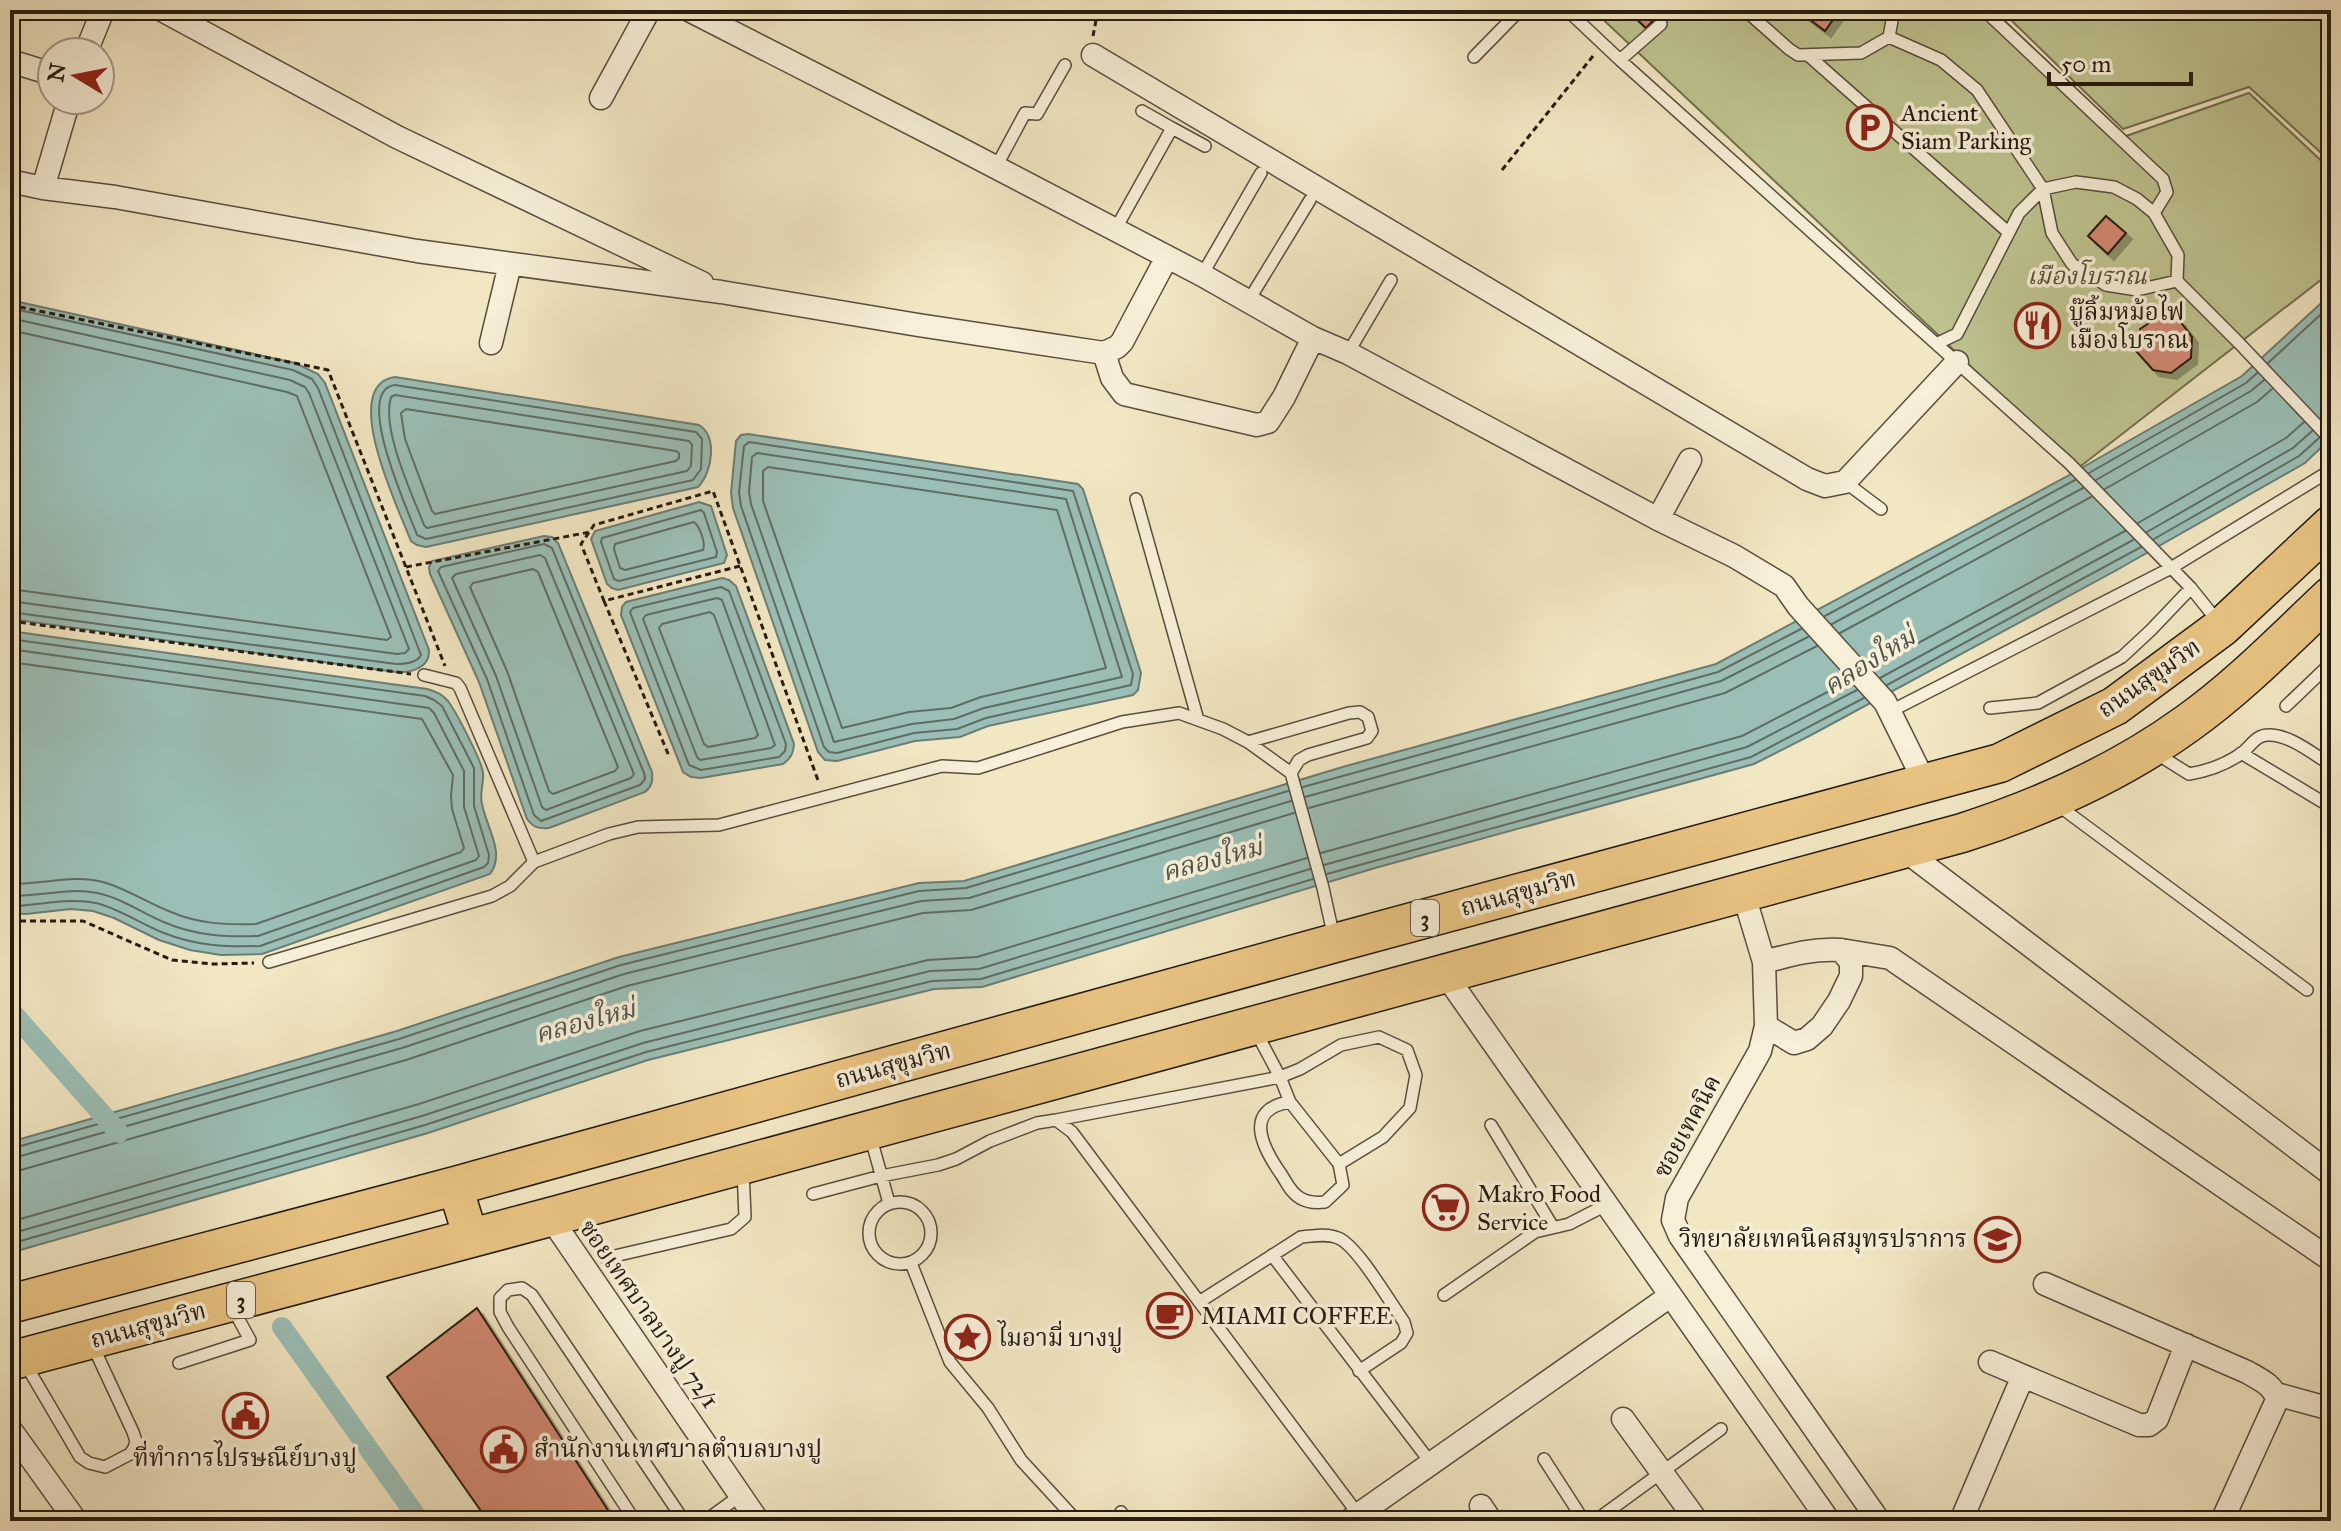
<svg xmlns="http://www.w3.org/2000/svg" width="2341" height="1531" viewBox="0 0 2341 1531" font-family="'IM FELL Great Primer','Noto Serif Thai',serif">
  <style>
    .green { fill: #bfc490; stroke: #727050; stroke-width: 2 }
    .water { fill: #9bbfb6; stroke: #6c7d74; stroke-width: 2 }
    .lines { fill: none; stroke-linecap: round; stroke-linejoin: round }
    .shore { stroke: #606d64; stroke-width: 2 }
    .canal { stroke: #9bbfb6; stroke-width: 20 }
    .building { fill: #d28972; stroke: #251b11; stroke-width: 2; filter: url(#shadow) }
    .lane-casing { stroke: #584e3e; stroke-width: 14 }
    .street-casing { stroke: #584e3e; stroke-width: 25 }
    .primary-casing { stroke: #251b11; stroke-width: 37 }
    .highway-casing { stroke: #251b11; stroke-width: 41 }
    .path { stroke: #251b11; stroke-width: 3; stroke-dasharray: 6 4; stroke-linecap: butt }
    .lane { stroke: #f7efd8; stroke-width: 11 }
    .street { stroke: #f7efd8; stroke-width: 22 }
    .primary { stroke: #e9c482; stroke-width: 34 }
    .highway { stroke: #e9c482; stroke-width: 38 }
    .labels { text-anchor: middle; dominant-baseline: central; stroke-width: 7; stroke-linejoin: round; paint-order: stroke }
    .shield { fill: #f7efd8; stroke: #645b4d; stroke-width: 2 }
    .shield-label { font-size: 22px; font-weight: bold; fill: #251b11 }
    .poi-label { font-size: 24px; fill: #251b11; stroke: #f7efd8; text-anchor: start }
    .park-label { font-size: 24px; font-style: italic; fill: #534e37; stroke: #f7efd8 }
    .street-label { font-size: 24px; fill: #251b11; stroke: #f7efd8 }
    .water-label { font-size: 26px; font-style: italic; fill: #4e544b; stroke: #f7efd8 }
  </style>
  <defs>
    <filter id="shadow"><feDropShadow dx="6" dy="6" stdDeviation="0" flood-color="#0004"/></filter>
  </defs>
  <rect width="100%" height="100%" fill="#f2e7c3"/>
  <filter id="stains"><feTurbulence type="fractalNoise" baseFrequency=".0025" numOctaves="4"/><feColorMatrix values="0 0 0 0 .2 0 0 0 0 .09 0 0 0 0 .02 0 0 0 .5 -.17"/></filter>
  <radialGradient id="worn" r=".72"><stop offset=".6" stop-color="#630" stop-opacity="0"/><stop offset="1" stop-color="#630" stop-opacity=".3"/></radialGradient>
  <path class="green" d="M1593,10H1993L2126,136L2249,93L2331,170V272L2077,469L1935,332Z
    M2020,10H2331V162L2249,87L2123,129L2011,20Z"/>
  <path class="water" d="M2331,294V438L2305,463L2115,571L1813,734L1754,764L1375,868L982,987L934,989L648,1060L428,1133L10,1253V1142L397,1031L619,957L919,883L964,881L1346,766L1716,664L2064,478L2242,376Z
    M10,300L295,363L318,374L325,383L429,650C430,668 411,673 396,672L10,619Z
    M395,377L699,425C718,437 712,473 698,487L426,547L417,545L411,541C399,510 338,385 395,377Z
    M748,434L1078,484L1083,489L1141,673L1138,690L1133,695L988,726L960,737L915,741L837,761L825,760L818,752L733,508L731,493L736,441L741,435Z
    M699,502L711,506L727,555L724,563L618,590L612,588L607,584L591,539L595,531Z
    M544,536L552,537L558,543L652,772C653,781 652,786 645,792L549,828C538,829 533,827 527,819L479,682L430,574L429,567L432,561Z
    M722,578L729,580L736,586L794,744C793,754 791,758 783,764L701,778L691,777L683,772L621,615L622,607L626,602Z
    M10,631L427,689C435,691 442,694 448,701C456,712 482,761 483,773C484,784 479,794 482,804C486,827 506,853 490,874L262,954L221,955L190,950L159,940L114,918L93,911L71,909L26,914L10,913Z"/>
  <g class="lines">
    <path class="shore" d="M10,308L293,370L312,379L318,388L421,655C417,663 405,664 396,664L10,612
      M10,318L290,380L305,387L309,393L409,649L405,653L397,654L10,601
      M10,330L287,392L297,396L391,637L387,640L10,589
      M2268,363L2331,305
      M395,385L696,432L702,439L701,469L693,480L426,539L417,535C409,512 352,390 395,385Z
      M395,395L689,441L692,445L691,466L687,471L427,528L424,525C412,494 381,429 391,397Z
      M406,409L676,451L679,453V458L676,461L435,514L432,511L405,439L401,413Z
      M749,442L1073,491L1133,674L1131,685L986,718L957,729L914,733L837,753L829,752L824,747L741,506L739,492L744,446Z
      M757,453L1066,499L1122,677L984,708L954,719L912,724L834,742L751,504L749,492L752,457Z
      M768,467L1057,510L1106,668L981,697L951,708L909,712L842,728L763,501V471Z
      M2089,473L2246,383L2257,373
      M2096,480L2251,391L2264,380
      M2105,489L2257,402L2272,389
      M701,510L704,513L717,552L716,557L619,581L614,579L601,542L602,538Z
      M694,522C700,527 706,543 703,550L625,570L620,568L614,549L615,544Z
      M2138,523L2286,438L2304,422
      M2147,532L2293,448L2312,431
      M2154,539L2299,456L2319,438
      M544,544L552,548L644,773L645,779L640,785L541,821L534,815L487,679L438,571L441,567Z
      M540,555L545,558L634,774L631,778L546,810L542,807L496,676L452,578L456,574Z
      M533,569L538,572L618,767L615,771L553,794L549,791L507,671L470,587L473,583Z
      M721,587L729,591L786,744L785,751L779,757L701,770L689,765L630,612L633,608Z
      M717,598L722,600L775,745L771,748L700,760L697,757L643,619L646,615Z
      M710,612L714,615L758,735L755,738L708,747L704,744L659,628L662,624Z
      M1825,616L2075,480
      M1832,624L2083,488
      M1840,633L2091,497
      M10,639L425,696L434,700L442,706L474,768V806L489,855L488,863L484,867L260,946C226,947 196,946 164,933C141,924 120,909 96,903C68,897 38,906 10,906
      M10,649L429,708L434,713L464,771V807L479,856L476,860L258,936C226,937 197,936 166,923C143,914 122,898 97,893C68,887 39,897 10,896
      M10,662L422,719L453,775L451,796L452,809L464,848L461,852L256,924C226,925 199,924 171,912C148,903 127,889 103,882C72,874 41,885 10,884
      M1872,668L2125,531
      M1880,678L2133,540
      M1887,685L2141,547
      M1303,787L1718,672L1801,629
      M1305,797L1721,681L1808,637
      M1309,808L1725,693L1817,646
      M1321,853L1742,736L1849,681
      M1324,865L1747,747L1857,690
      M1327,874L1751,757L1864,698
      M10,1149L399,1039L621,965L919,891L966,888L1288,791
      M10,1159L402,1048L624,974L921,901L969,898L1291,801
      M10,1171L21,1170L406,1060L627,986L923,913L971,910L1294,813
      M10,1222L419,1104L640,1031L928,960L977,957L1307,858
      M10,1234L422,1116L643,1043L930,971L979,969L1310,869
      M10,1244L425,1125L646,1052L932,981L981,979L1313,879"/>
    <path class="canal" d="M10,1010L119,1133
      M282,1327L420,1521"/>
  </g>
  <path class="building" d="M1640,10H1663L1646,28L1634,17Z
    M1797,10H1840L1825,31Z
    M2106,216L2126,233L2108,254L2088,236Z
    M2160,316L2179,320L2192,337L2191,358L2171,373L2153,370L2136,351L2140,329Z
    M477,1308L615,1521H488L387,1377Z"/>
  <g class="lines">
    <defs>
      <path id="lane" d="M1567,10L1620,60L2069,463L2191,588L2219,623
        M1745,10L1789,49L1798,55L1861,53L1889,37L1894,10
        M1984,10L2163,179L2167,192L2154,213
        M1889,37L1941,60L1977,90L2043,189L2052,233L2072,264L2106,285L2137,290L2177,281
        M1809,56L2008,232
        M1474,57L1520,10
        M1620,60L1661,24
        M1142,111L1172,128
        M996,167L1025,113L1037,114L1065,65
        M1115,230L1172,128L1205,146
        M1202,275L1261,173
        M1249,300L1310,200
        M1938,343L1957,334L2019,213L2043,189L2076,182L2114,187L2137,199L2154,213L2178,255L2177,281L2239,343L2331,440
        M1348,353L1391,280
        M1845,482L1881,509
        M1136,499L1198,720
        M424,675L456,683L460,688L534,862
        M2286,706L2331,663
        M1990,708L2038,703L2122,657L2151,630L2191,588
        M1889,712L2171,568L2323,475
        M1248,742L1349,713L1360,712L1368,717L1372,731L1367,738L1308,755L1299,760L1291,773L1323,888L1334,938
        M2241,753L2331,807
        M2157,754L2189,774C2207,771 2227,764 2242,753C2251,746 2256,735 2268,735C2289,734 2313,754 2331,765
        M2059,806L2307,990
        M269,962L492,896L510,886L534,862L609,834L638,827L719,825L942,766L978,768L1122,722L1179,713L1223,729L1248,742L1291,773
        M1255,1030L1280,1077L1300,1069L1341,1045L1379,1037L1407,1050L1416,1075L1410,1108L1383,1137L1339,1164
        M1056,1120L1280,1077L1290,1102L1339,1164L1343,1185L1325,1202C1316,1203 1308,1203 1300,1198C1290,1192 1287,1183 1281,1174C1262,1147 1243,1109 1290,1102
        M1491,1125L1553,1227
        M870,1135L889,1203
        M813,1194L881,1176L938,1165L956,1159L990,1141L1037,1123L1056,1120L1072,1132L1358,1514
        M869 1233a31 31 0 1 1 62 0a31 31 0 1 1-62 0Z
        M1272,1255L1431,1463
        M606,1258L731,1229L745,1217L743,1169
        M911,1263L950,1362L988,1408L1021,1460L1077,1521
        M1444,1295L1535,1232L1569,1224L1606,1205
        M1199,1302L1301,1237C1313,1236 1327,1233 1338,1238C1357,1245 1391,1304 1404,1322L1407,1333L1401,1343L1359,1371
        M179,1363L250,1340L232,1307
        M26,1365L80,1457L89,1463L105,1467L130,1454L134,1448L136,1441L133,1432L92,1344
        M1544,1459L1584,1521
        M1121,1512L1128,1521
        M635,1521L508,1327L500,1312V1298L508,1290L522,1288L532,1295L684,1521
        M705,1521L741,1495
        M1595,1521L1721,1429"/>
      <path id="street" d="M162,10L397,137L702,283
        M689,10L955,146L1202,275L1313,338L1348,353L1658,519L1734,556L1784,586L1798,606L1885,702L1925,783
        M86,52L103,10
        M1093,55L1807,479L1825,486L1845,482L1957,362
        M10,61L52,74
        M601,98L649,10
        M10,181L43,188L115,197L417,251L721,292L918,325L1104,353L1117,347L1122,342L1167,257
        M43,188L69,100
        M491,343L510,264
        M1104,353L1112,378L1124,394L1257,425L1268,422L1284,397L1313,338
        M1658,519L1690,460
        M1903,849L2331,1174
        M1743,892L1764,962L1766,1026L1760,1051L1677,1198L1673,1220L1680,1236L1879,1521
        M1841,950L1890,958L2331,1260
        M1764,962C1790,955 1814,948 1841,950L1851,962V976L1839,1001L1822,1026L1807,1039L1794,1043L1766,1026
        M1445,974L1829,1521
        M550,1217L758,1521
        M2045,1284L2247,1372C2259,1379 2274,1385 2277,1400L2222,1521
        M1990,1362L2139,1425H2149L2157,1419L2186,1345
        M2276,1394L2331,1409
        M1623,1419L1697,1521
        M10,1429L76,1521
        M1481,1506L1491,1521
        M1349,1521L1670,1296
        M1961,1521L2023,1376"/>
      <path id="primary" d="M455,1186L471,1238"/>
      <path id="highway" d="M10,1304L455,1186L1335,943L2000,763L2115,706L2222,627L2331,525
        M10,1361L550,1217L1962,833C2043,807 2119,773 2188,723C2240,686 2285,639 2331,596"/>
    </defs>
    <use href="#lane" class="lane-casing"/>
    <use href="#street" class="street-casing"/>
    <use href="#primary" class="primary-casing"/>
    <use href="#highway" class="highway-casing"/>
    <path class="path" d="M1093,36L1098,10
      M1502,170L1593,56
      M10,305L328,370L445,666
      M740,566L604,601L581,544L594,525L713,491L819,783
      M406,567L590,532
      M604,601L669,756
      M10,621L411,674
      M10,921H83L172,960L213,964L254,963"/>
    <use href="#lane" class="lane"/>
    <use href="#street" class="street"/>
    <use href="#primary" class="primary"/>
    <use href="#highway" class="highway"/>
  </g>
  <defs>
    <symbol id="parking-ring" viewBox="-11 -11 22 22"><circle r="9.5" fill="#f7efd8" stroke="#8f2418" stroke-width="1.5"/><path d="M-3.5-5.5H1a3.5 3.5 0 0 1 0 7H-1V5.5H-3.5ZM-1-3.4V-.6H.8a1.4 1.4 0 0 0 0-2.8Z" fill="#8f2418"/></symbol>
    <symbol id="restaurant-ring" viewBox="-11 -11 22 22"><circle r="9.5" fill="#f7efd8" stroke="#8f2418" stroke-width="1.5"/><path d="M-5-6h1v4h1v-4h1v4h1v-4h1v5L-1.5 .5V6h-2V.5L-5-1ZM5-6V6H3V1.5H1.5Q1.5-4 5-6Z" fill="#8f2418"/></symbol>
    <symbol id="supermarket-ring" viewBox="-11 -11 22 22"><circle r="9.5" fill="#f7efd8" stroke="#8f2418" stroke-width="1.5"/><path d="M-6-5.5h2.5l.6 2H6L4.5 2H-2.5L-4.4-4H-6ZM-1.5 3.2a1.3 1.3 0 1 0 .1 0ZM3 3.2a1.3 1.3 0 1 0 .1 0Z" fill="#8f2418"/></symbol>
    <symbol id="university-ring" viewBox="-11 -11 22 22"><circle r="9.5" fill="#f7efd8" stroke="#8f2418" stroke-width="1.5"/><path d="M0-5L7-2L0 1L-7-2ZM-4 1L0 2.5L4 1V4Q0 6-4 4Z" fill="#8f2418"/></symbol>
    <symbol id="cafe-ring" viewBox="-11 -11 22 22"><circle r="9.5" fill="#f7efd8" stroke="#8f2418" stroke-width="1.5"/><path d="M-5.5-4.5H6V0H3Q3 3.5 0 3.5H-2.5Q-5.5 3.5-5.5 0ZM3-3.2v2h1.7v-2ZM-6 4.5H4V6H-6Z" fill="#8f2418"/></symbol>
    <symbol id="sight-ring" viewBox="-11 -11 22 22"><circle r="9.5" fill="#f7efd8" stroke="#8f2418" stroke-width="1.5"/><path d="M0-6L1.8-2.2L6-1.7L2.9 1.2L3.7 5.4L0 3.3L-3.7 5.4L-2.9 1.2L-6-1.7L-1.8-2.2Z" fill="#8f2418"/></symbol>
    <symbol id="civic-ring" viewBox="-11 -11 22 22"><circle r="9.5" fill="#f7efd8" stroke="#8f2418" stroke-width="1.5"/><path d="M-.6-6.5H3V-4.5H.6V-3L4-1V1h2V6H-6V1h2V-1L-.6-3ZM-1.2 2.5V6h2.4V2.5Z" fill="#8f2418"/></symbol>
  </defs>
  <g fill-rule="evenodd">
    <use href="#parking-ring" x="1844" y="102" width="51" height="51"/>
    <use href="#restaurant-ring" x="2012" y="300" width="51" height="51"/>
    <use href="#supermarket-ring" x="1420" y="1182" width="51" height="51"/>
    <use href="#university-ring" x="1972" y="1214" width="51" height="51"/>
    <use href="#cafe-ring" x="1144" y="1290" width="51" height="51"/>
    <use href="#sight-ring" x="942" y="1312" width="51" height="51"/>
    <use href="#civic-ring" x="220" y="1390" width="51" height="51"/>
    <use href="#civic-ring" x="478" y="1424" width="51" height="51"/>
  </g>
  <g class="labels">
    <g class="shield">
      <rect x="1411" y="900" width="28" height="36" rx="6"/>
      <rect x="227" y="1282" width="28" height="36" rx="6"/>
    </g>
    <g class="shield-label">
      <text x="1425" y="918">3</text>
      <text x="241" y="1300">3</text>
    </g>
    <g class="poi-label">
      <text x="1901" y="113">Ancient<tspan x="1901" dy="28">Siam Parking</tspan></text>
      <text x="2069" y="312">บู๊ลิ้มหม้อไฟ<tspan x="2069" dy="28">เมืองโบราณ</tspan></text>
      <text x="1477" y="1194">Makro Food<tspan x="1477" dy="28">Service</tspan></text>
      <text x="1967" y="1239" text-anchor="end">วิทยาลัยเทคนิคสมุทรปราการ</text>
      <text x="1201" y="1316">MIAMI COFFEE</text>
      <text x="998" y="1338">ไมอามี่ บางปู</text>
      <text x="534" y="1449">สำนักงานเทศบาลตำบลบางปู</text>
      <text x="245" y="1458" text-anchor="middle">ที่ทำการไปรษณีย์บางปู</text>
    </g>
    <g class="park-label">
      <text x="2087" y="276">เมืองโบราณ</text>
    </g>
    <g class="street-label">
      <text transform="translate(2149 678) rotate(-35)">ถนนสุขุมวิท</text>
      <text transform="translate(1518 893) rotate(-15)">ถนนสุขุมวิท</text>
      <text transform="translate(893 1065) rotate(-15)">ถนนสุขุมวิท</text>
      <text transform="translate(1687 1126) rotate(-61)">ซอยเทคนิค</text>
      <text transform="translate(649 1314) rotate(55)">ซอยเทศบาลบางปู 72/1</text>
      <text transform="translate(148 1325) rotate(-15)">ถนนสุขุมวิท</text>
    </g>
    <g class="water-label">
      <text transform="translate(1869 661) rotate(-32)">คลองใหม่</text>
      <text transform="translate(1212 859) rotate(-15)">คลองใหม่</text>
      <text transform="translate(585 1021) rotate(-15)">คลองใหม่</text>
    </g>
  </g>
  <rect width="2341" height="1531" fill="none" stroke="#f2e7c3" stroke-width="40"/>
  <rect x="12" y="12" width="2317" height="1507" fill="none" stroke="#251b11" stroke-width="4"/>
  <rect x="20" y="20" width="2301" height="1491" fill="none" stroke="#251b11" stroke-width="2"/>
  <g transform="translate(76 76) rotate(280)"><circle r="38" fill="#f7efd8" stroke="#a39a88" stroke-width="2"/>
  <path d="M0-6L14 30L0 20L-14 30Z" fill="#8f2418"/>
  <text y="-12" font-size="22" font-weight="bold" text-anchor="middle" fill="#251b11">N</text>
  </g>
  <path d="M2049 72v12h142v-12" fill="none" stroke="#251b11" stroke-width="4"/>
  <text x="2061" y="72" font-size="24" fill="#251b11" stroke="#f7efd8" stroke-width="6" paint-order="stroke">50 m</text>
  <rect width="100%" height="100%" filter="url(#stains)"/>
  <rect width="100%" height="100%" fill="url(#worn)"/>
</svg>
